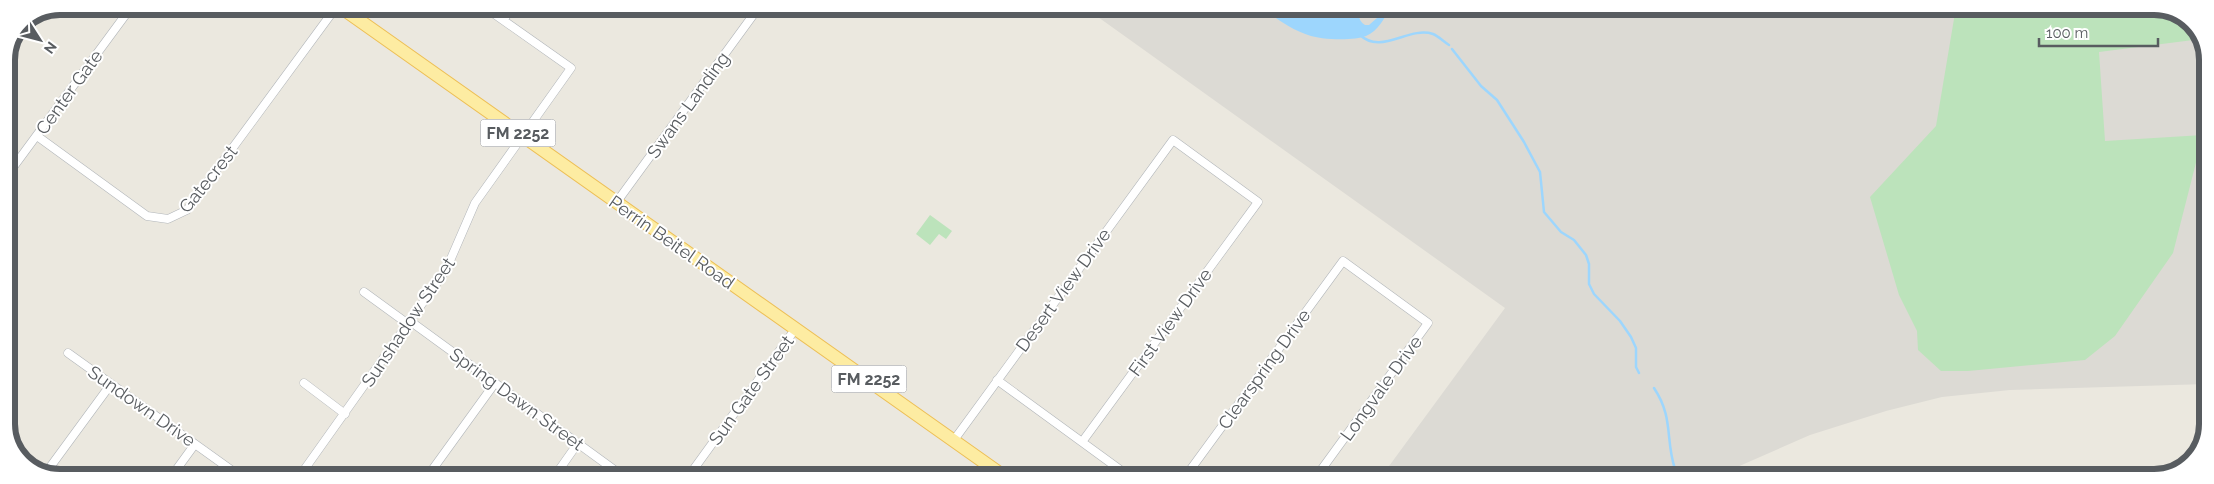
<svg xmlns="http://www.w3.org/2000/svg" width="2214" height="484" viewBox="0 0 2214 484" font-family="Raleway,sans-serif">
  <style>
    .industrial { fill: #dcdad4 }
    .green { fill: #bce3bb }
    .water { fill: #9dd6fd }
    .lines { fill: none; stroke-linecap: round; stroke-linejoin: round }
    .stream { stroke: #9dd6fd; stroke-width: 2.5 }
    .street-casing { stroke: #b2b6ba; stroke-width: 9 }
    .primary-casing { stroke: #edbf56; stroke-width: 14 }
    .street { stroke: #fff; stroke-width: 8 }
    .primary { stroke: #fdeca2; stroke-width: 12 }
    .labels { text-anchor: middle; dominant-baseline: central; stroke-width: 4; stroke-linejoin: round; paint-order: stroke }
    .shield { fill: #fff; stroke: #8a8d90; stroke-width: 1 }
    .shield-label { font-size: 16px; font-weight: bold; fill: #585c60 }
    .street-label { font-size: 18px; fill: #585c60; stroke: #fff }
    .rim { fill: none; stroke: #585c60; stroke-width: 6 }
  </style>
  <rect width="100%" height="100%" fill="#ebe8df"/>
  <path class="industrial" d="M1084,7H2164L2194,24L2207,54V384L2010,390L1942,397L1886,411L1810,435L1712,478H1694L1690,470L1672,477H1381L1505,308Z"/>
  <path class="green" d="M1956,7H2164L2194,24L2201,39L2099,52L2105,141L2203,135L2173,253L2115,336L2085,360L1968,371H1941L1918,350L1917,331L1899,295L1870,197L1936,126Z
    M930,215L952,231L946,239L939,234L930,245L916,234Z"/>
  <path class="water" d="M1262,7H1362C1357,13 1358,21 1365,25H1369L1377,18L1378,7H1390C1385,18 1378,31 1366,36C1354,41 1321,40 1308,35C1293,30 1274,18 1262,7Z"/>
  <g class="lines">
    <path class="stream" d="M1360,35C1381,55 1409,26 1433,34C1438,36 1444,42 1449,45
      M1452,49L1481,86L1497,100L1524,142L1540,172L1544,212L1561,232L1574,240L1586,255L1589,264V284L1594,294L1620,321L1631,337L1636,348V367L1639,373
      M1654,388C1674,418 1665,439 1675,469"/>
    <defs>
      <path id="street" d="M503,20L514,6
        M37,136L147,216L168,219L187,210L337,6
        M6,177L132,6
        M616,203L759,7
        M364,292L408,324
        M410,321L624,477
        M68,353L241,477
        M997,380L1130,477
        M304,383L345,414
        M954,440L1173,140L1258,202L1082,442
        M45,474L111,384
        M171,477L195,444
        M299,477L446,270L475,203L571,68L483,6
        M427,477L495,383
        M554,477L578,443
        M688,477L796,328
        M1185,477L1343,261L1428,323L1316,477"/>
      <path id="primary" d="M339,6L1005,477"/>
    </defs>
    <use href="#street" class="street-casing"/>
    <use href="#primary" class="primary-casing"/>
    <use href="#street" class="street"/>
    <use href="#primary" class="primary"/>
  </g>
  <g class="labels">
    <g class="shield">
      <rect x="480.5" y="119.5" width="75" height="27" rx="4"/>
      <rect x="831.5" y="365.5" width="75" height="27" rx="4"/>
    </g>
    <g class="shield-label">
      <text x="518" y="133">FM 2252</text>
      <text x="869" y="379">FM 2252</text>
    </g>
    <g class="street-label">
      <text transform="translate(69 92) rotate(-54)">Center Gate</text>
      <text transform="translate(688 105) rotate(-54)">Swans Landing</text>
      <text transform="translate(208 179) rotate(-51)">Gatecrest</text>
      <text transform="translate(672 242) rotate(35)">Perrin Beitel Road</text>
      <text transform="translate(1063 290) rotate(-54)">Desert View Drive</text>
      <text transform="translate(408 322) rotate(-56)">Sunshadow Street</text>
      <text transform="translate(1170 322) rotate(-54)">First View Drive</text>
      <text transform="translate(1264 369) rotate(-54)">Clearspring Drive</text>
      <text transform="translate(1381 388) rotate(-54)">Longvale Drive</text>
      <text transform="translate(751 390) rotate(-54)">Sun Gate Street</text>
      <text transform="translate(517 399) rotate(36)">Spring Dawn Street</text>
      <text transform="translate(142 406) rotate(35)">Sundown Drive</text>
    </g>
  </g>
  <path d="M0 0H2214V484H0ZM60 15H2154A45 45 0 0 1 2199 60V424A45 45 0 0 1 2154 469H60A45 45 0 0 1 15 424V60A45 45 0 0 1 60 15Z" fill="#fff" fill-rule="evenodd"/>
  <path class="rim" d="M60 15H2154A45 45 0 0 1 2199 60V424A45 45 0 0 1 2154 469H60A45 45 0 0 1 15 424V60A45 45 0 0 1 60 15Z"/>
  <g transform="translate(40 40) rotate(126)" stroke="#ffffff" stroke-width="4" paint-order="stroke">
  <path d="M0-4L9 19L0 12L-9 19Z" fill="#585c60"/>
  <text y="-8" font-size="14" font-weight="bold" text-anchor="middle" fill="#585c60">N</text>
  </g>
  <path d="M2039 38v8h119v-8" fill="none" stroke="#585c60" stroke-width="2.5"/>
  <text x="2046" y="38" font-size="15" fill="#585c60" stroke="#ffffff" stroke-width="4" paint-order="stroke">100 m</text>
</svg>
